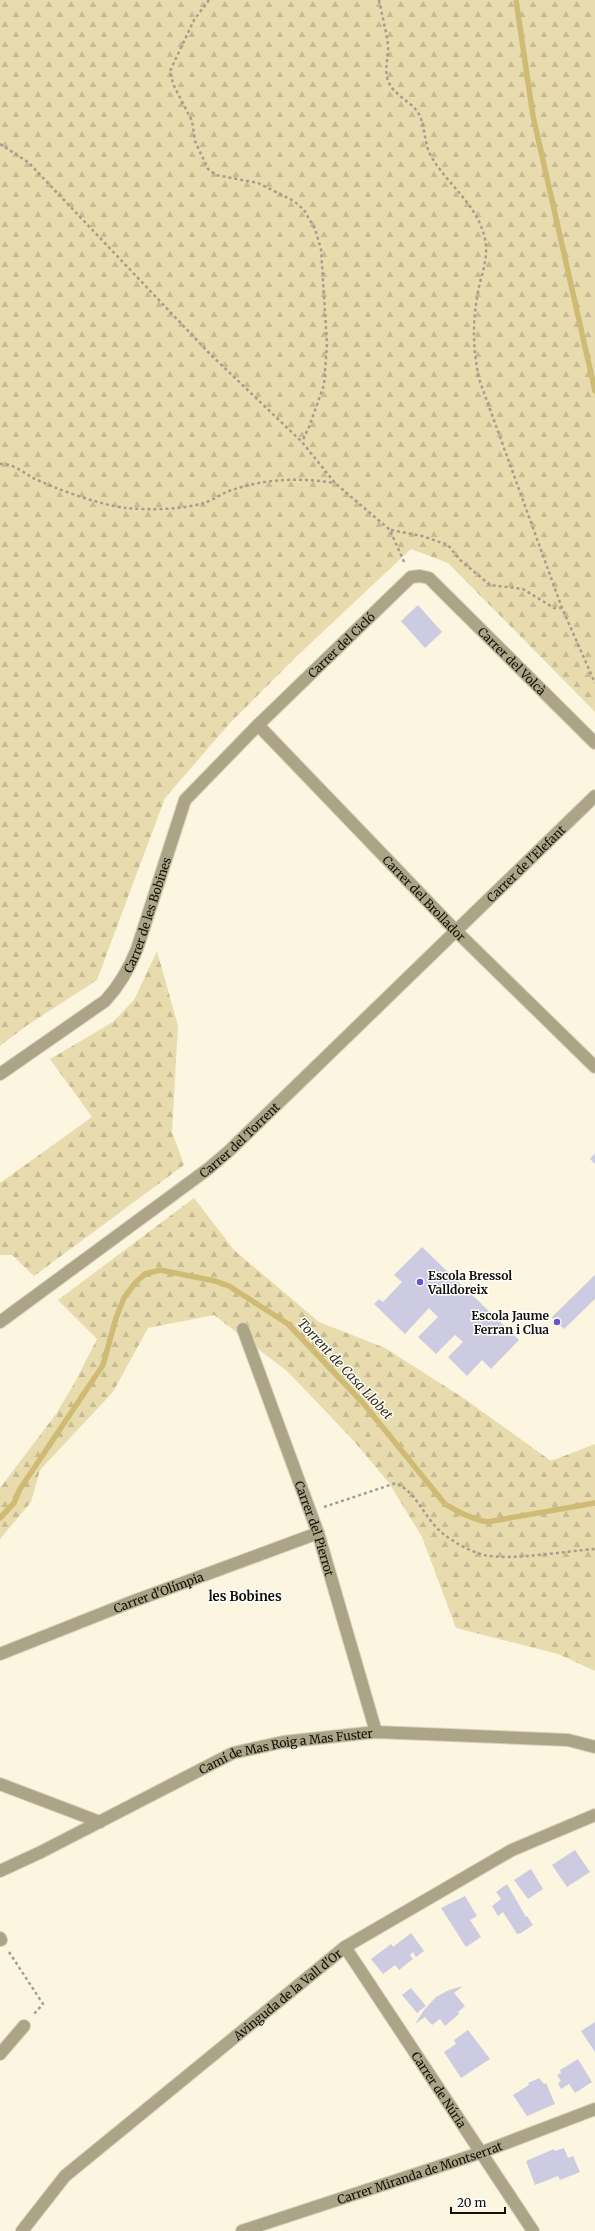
<svg xmlns="http://www.w3.org/2000/svg" width="595" height="2231" viewBox="0 0 595 2231" font-family="Merriweather,serif">
  <style>
    .forest { fill: url(#forest-firs) }
    .lines { fill: none; stroke-linecap: round; stroke-linejoin: round }
    .stream { stroke: #cfbb74; stroke-width: 5.5 }
    .building { fill: #cccbe1 }
    .minor-casing { stroke: #d6d1bd; stroke-width: 14 }
    .path { stroke: #a39f8e; stroke-width: 2.5; stroke-dasharray: 3 3; stroke-linecap: butt }
    .minor { stroke: #aca486; stroke-width: 12 }
    .poi-dot { fill: #6b52cb; stroke: #fff; stroke-width: 1.5 }
    .labels { text-anchor: middle; dominant-baseline: central; stroke-width: 3; stroke-linejoin: round; paint-order: stroke }
    .street-label { font-size: 12px; fill: #110f07; stroke: #fff }
    .poi-label { font-size: 12px; font-weight: bold; fill: #110f07; stroke: #fff; text-anchor: start }
    .water-label { font-size: 13px; font-style: italic; fill: #382f0f; stroke: #fff }
    .neighbourhood-label { font-size: 13px; font-weight: bold; fill: #110f07; stroke: #fff }
  </style>
  <defs>
    <pattern id="forest-firs" width="22" height="20" patternUnits="userSpaceOnUse"><rect width="22" height="20" fill="#e8dbad"/><path d="M5 1l3.5 6h-7zM16 11l3.5 6h-7z" fill="#c6bb93"/></pattern>
  </defs>
  <rect width="100%" height="100%" fill="#fcf6e0"/>
  <path class="forest" d="M0,0H595V712L448,563L411,549L297,656L229,724L165,798L97,980L26,1026L0,1046Z
    M157,951L178,1026L172,1132L184,1165L34,1276L12,1255H0V1183L92,1117L50,1059L113,1022L134,1000Z
    M194,1198L234,1250L319,1322L385,1348L462,1397L551,1461L595,1444V1671L558,1654L456,1628L422,1537L389,1483L353,1440L288,1372L214,1315L148,1328L113,1392L40,1470L31,1502L0,1539V1488L56,1414L75,1382L97,1339L58,1300Z"/>
  <g class="lines">
    <path class="stream" d="M516,0L533,116L595,391
      M0,1518L14,1503L20,1489L103,1365L116,1318L124,1298L135,1283L145,1274L160,1270L215,1281L229,1286L288,1324L363,1403L445,1504C459,1512 471,1519 487,1522L595,1503"/>
  </g>
  <path class="building" d="M418,605L442,632L425,648L401,621Z
    M595,1153V1164L590,1159Z
    M422,1247L519,1340L491,1369L482,1360L467,1376L448,1357L463,1342L455,1335L436,1354L418,1337L438,1317L429,1308L405,1334L374,1304L379,1299L383,1302L402,1282L394,1275Z
    M595,1275V1299L564,1329L552,1317Z
    M575,1850L590,1872L567,1887L552,1865Z
    M531,1869L543,1889L528,1899L514,1880Z
    M507,1884L526,1917L527,1916L533,1925L521,1933L517,1934L503,1912L498,1916L492,1906L501,1899L496,1892Z
    M465,1896L477,1916L470,1920L481,1937L466,1947L441,1908Z
    M411,1933L424,1951L416,1957L413,1952L410,1955L413,1959L399,1970L395,1965L383,1974L371,1959L391,1944L393,1947Z
    M463,1986L454,1993L465,2006L458,2012L459,2014L445,2026L440,2019L432,2025L425,2017L415,2024L424,2010L436,1997L449,1990Z
    M411,1988L426,2006L417,2013L402,1995Z
    M595,2022V2052L581,2031Z
    M468,2030L490,2059L461,2078L444,2052L456,2044L454,2040Z
    M578,2059L592,2082L575,2093L569,2084L561,2089L558,2083L561,2081L557,2075L561,2073L560,2070Z
    M539,2078L544,2084L546,2083L555,2104L527,2116L513,2095L529,2085L528,2083Z
    M564,2148L568,2158L573,2156L580,2172L560,2180L558,2176L535,2185L526,2161L554,2149L555,2151Z"/>
  <g class="lines">
    <defs>
      <g id="minor">
        <path id="s1" d="M258,725L456,931L595,1067"/>
        <path id="s2" d="M0,1074L105,1001C120,985 129,969 137,949L185,800L258,725L411,577L420,576L429,578L595,743"/>
        <path id="s3" d="M0,1322L208,1169L229,1151L595,796"/>
        <path id="s4" d="M243,1329L318,1533L376,1732"/>
        <path id="s5" d="M0,1654L126,1604L318,1533"/>
        <path d="M0,1784L100,1822"/>
        <path id="s6" d="M0,1871L41,1852L233,1753L283,1742L376,1732L568,1740L595,1747"/>
        <path d="M0,1938L1,1940"/>
        <path id="s7" d="M345,1947L533,2231"/>
        <path d="M0,2054L24,2026"/>
        <path id="s8" d="M22,2231L65,2176L345,1947L512,1850L595,1815"/>
        <path id="s9" d="M242,2231L480,2153L595,2109"/>
      </g>
    </defs>
    <use href="#minor" class="minor-casing"/>
    <path class="path" d="M209,0L194,20L170,71L173,84L192,121L195,141L208,169L216,175L258,183L294,201L304,210L315,229L321,249L327,344L324,385L309,427L302,442
      M379,0C382,15 386,30 388,45C389,58 383,70 389,83C394,94 409,101 417,111C426,124 423,142 431,156C448,186 477,203 485,239C489,258 481,275 478,292C472,324 473,348 479,379L562,608L595,683
      M0,144L28,162L210,354L302,442L335,483L390,530L405,564
      M0,464C12,463 23,472 33,478C56,489 100,505 126,508C150,510 181,510 204,503C213,500 221,494 229,491C263,479 299,477 334,483
      M391,530L422,536L448,545L459,559L490,585L523,589L554,608H562
      M324,1507L396,1483C417,1493 424,1517 441,1532C453,1542 469,1551 484,1555C511,1561 566,1551 595,1549
      M9,1952L43,2004L33,2015"/>
    <use href="#minor" class="minor"/>
  </g>
  <g class="poi-dot">
    <circle cx="420" cy="1282" r="4"/>
    <circle cx="557" cy="1322" r="4"/>
  </g>
  <g class="labels">
    <g class="street-label">
      <text stroke="none"><textPath href="#s2" startOffset="566">Carrer del Cicló</textPath></text>
      <text stroke="none"><textPath href="#s2" startOffset="799">Carrer del Volcà</textPath></text>
      <text stroke="none"><textPath href="#s3" startOffset="699">Carrer de l'Elefant</textPath></text>
      <text stroke="none"><textPath href="#s1" startOffset="240">Carrer del Brollador</textPath></text>
      <text stroke="none"><textPath href="#s2" startOffset="225">Carrer de les Bobines</textPath></text>
      <text stroke="none"><textPath href="#s3" startOffset="301">Carrer del Torrent</textPath></text>
      <text stroke="none"><textPath href="#s4" startOffset="212">Carrer del Pierrot</textPath></text>
      <text stroke="none"><textPath href="#s5" startOffset="170">Carrer d'Olímpia</textPath></text>
      <text stroke="none"><textPath href="#s6" startOffset="313">Camí de Mas Roig a Mas Fuster</textPath></text>
      <text stroke="none"><textPath href="#s8" startOffset="357">Avinguda de la Vall d'Or</textPath></text>
      <text stroke="none"><textPath href="#s7" startOffset="171">Carrer de Núria</textPath></text>
      <text stroke="none"><textPath href="#s9" startOffset="187">Carrer Miranda de Montserrat</textPath></text>
    </g>
    <g class="poi-label">
      <text x="428" y="1275">Escola Bressol<tspan x="428" dy="14">Valldoreix</tspan></text>
      <text x="549" y="1315" text-anchor="end">Escola Jaume<tspan x="549" dy="14">Ferran i Clua</tspan></text>
    </g>
    <g class="water-label">
      <text transform="translate(345 1369) rotate(47)">Torrent de Casa Llobet</text>
    </g>
    <g class="neighbourhood-label">
      <text x="245" y="1596">les Bobines</text>
    </g>
  </g>
  <path d="M451 2207v6h54v-6" fill="none" stroke="#110f07" stroke-width="2"/>
  <text x="457" y="2207" font-size="12" fill="#110f07" stroke="#ffffff" stroke-width="3" paint-order="stroke">20 m</text>
</svg>
